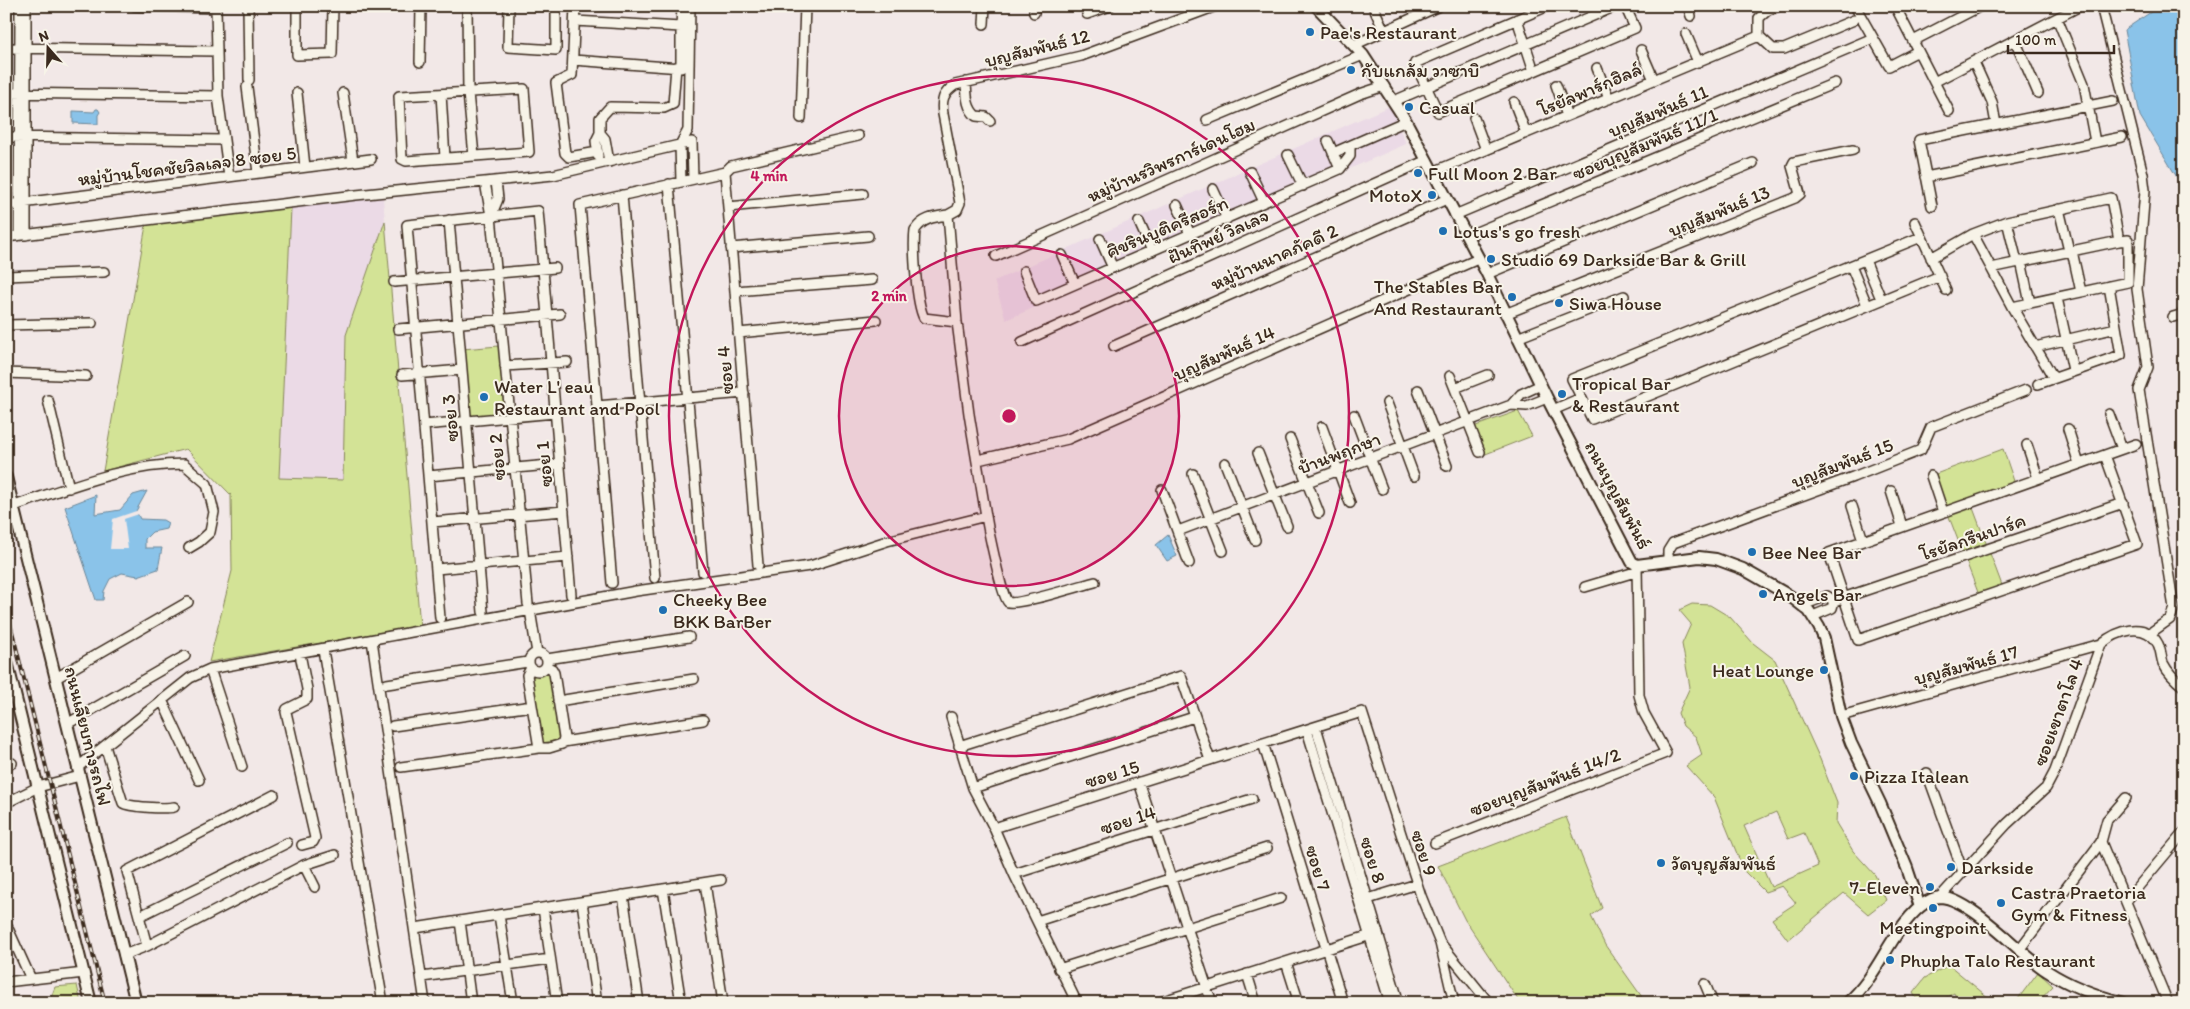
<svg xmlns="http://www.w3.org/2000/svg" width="2190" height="1009" viewBox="0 0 2190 1009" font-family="Itim,'Playpen Sans Thai',sans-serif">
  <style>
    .built { fill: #ebdae6 }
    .green { fill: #d3e396; stroke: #87865a; fill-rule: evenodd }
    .water { fill: #8ac3e9; stroke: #6a8698 }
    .pier { fill: #f2e8e7 }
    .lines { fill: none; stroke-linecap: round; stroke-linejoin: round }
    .minor-casing { stroke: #3b2a1e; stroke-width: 12 }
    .tertiary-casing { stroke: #3b2a1e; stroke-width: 14 }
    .minor { stroke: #f7f3e8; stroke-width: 9 }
    .tertiary { stroke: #f7f3e8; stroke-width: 10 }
    .rail-casing { stroke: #3b2a1e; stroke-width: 4 }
    .rail { stroke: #f7f3e8; stroke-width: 2; stroke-dasharray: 5.5; stroke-linecap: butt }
    .ring { fill: none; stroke: #c2185b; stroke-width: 2.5 }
    .poi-dot { fill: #1f6fb2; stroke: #f7f3e8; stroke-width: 2 }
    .labels { text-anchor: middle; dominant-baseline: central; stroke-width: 4; stroke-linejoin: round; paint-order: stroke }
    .poi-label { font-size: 19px; fill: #3b2a1e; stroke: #f7f3e8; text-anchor: start }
    .street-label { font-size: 19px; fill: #3b2a1e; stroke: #f7f3e8 }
    .centre { fill: #c2185b; stroke: #f7f3e8; stroke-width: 2.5 }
    .ring-label { font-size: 15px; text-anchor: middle; font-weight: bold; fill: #c2185b; stroke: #f7f3e8; stroke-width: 4; stroke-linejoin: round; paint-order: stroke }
  </style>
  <rect width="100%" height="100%" fill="#f2e8e7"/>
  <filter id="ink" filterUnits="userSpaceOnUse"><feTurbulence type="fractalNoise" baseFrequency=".02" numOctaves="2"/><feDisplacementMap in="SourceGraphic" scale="10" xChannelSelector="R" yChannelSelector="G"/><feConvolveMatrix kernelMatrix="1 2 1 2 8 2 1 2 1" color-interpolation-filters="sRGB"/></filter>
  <g filter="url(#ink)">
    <path class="built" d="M1390,106L1406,144L1006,320L994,281Z
      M383,198L385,221L346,335L344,481L279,479L291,208Z"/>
    <path class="green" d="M291,208L279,478L343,480L346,335L385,221L420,626L209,662L232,571L231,495L186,449L103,471L146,225Z
      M499,346L505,413L468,416L462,349Z
      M1518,411L1532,436L1483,455L1473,427Z
      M2003,449L2015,484L1970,500L2003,588L1979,595L1933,475Z
      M1692,604L1710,605L1730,617L1753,643L1775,660L1820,759L1837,803L1836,823L1853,851L1875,875L1886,900L1868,914L1844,893L1788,940L1772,919L1796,903L1782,886L1765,892L1744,871L1714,797L1686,766L1702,755L1696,737L1683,726L1678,713L1690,687L1682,644L1691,624L1679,610ZM1776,812L1788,839L1804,833L1818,866L1771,887L1744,826Z
      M549,673L559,740L542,743L532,675Z
      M1566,817L1602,908L1591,916L1605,945L1642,997L1625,1003H1520L1465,920L1438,866Z
      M1949,965L1995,1003H1959L1954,993L1936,1003H1919L1913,993L1925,978Z
      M2038,972L2053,986L2039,1001V1003H2015Z
      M77,985L81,1003H49L55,987Z"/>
    <path class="water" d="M2160,6H2184V189L2140,116L2124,30Z
      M96,109H98L100,112L98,115V124L73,123V111L94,112Z
      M147,491L136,511L140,519L163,520L168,523L166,529L152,532L145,539V548H162L158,569L138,576L122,573L110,579L104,591L103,600H96L65,507L96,495L95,514L120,510L133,495Z
      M1168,535L1177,556L1167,561L1156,545Z"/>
    <path class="pier" d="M139,510V514L124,519L128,549H110L113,519Z"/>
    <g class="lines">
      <defs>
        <path id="minor" d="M26,6V235
          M135,6L216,8L218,96L229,177
          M248,6L249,80
          M297,6V55L332,54L333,6
          M467,6L468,93L474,156
          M509,6L508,47L556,50V6
          M575,6L572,75L556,83L565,153L569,157L598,152
          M1087,6V14L1110,6
          M1373,6L1384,31
          M1548,6L1415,63L1438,112L1635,28L1625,6
          M1688,6L1691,16
          M1779,6L1768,10L1759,18V36L1773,49H1784L1854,20
          M1855,6L1889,66L1918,51
          M1895,6L1949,111
          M2101,6L2143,174L2145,190L2137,289L2148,367L2139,390L2174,608L2170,619L2149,634
          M1034,13V6
          M2057,18L2084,84L2095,142
          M1517,19L1534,71
          M575,21L681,27L682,6
          M984,24L985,6
          M1686,34L1698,62
          M2015,40L2038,93
          M1913,41L1981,6
          M1354,45L1439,6
          M6,48L216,51
          M1641,50L1654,80
          M573,60L681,68V27
          M420,62L421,6
          M1974,62L1992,102L1996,124
          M1597,68L1609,99
          M966,82C967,95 966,107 976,116L986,117L990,121
          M1934,82L2080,6
          M1556,85L1567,116
          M247,87L258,173
          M524,89L529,152L406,161L402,159L399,96Z
          M6,93L218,96
          M297,93L305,167
          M343,93L353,161
          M441,94L445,158
          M1394,101L1616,6
          M1514,102L1526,133
          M801,118L805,6
          M1474,118L1486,150
          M1207,120L1363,55
          M600,133V118L610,107L664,108L673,104L676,67
          M6,137L224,140
          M1328,141L1340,169
          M1333,153L1406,121
          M1288,155L1303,186
          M598,156L596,141L600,133L605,139L609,162
          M725,172L758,565
          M725,172L731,166L858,136
          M1250,172L1264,202
          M1433,172L1759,36
          M1926,177L2122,137
          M485,182L491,216L528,604
          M681,182L680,145L688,130L690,6
          M669,184L703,572
          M1213,189L1227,219
          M622,195L655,578
          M6,205L371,159
          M1177,205L1190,234
          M1932,206L1919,140L2113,101
          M728,207L863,194
          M2059,209L2069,251
          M948,215C934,217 923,218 915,230C913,247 916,303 924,318L957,322
          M1455,215L1873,38
          M491,216L498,199L496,181
          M449,220L483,612
          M2007,221L2017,262
          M1139,222L1152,251
          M1915,222L1946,290
          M2184,225L2182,228L2184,236
          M1973,234L2012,307L2053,377
          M19,235L20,6
          M1467,236L1835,83
          M6,237L356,195L553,175L692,142L693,179
          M1921,237L1572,379L1592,419L1940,276
          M1100,239L1113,268
          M731,248L868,236
          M2072,251L2081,292
          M1062,255L1075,284
          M996,256L1360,94L1384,86
          M1931,258L1973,234L2007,221L2111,198L2119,241L2128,240V282L2012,307
          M1865,260L1881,299
          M2021,261L2030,303
          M1851,266L1867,305
          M1991,268L2119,241
          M1024,271L1036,301L1340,169L1350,156V146
          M1487,274L1753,163
          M6,276L104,272
          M394,282L555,268
          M735,291L872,280
          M2057,298L2073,370
          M1505,314L1795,198L1800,194L1792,166L1794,162L1853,150
          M2173,317L2184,314
          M6,325L92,323
          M398,329L560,314
          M738,333L876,320
          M1517,338L1624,296
          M1022,342L1427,160
          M1114,346L1447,199
          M2035,347L2116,328
          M505,366L567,362
          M6,373L86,376
          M402,375L462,370
          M1450,376L1480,452
          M2038,384L2121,355L2109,286
          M1455,388L1488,375
          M1418,390L1447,466
          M48,400L69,488
          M1387,403L1414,476
          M1511,405L1527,406L1547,398
          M597,406L744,393
          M1553,410L1581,398
          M2109,414L2122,449
          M1354,415L1382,489
          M424,425L555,413
          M1322,427L1350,503
          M2068,429L2079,464
          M1290,439L1319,513
          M2027,445L2038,478
          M1258,453L1287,526
          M2105,455L2137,544L1858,640L1829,553L2136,444
          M978,460L1068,439L1478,259
          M1225,463L1255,540
          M1193,474L1223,551
          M428,476L560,464
          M1931,476L1943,512
          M1162,490L1189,563
          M1891,491L1902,526
          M14,506C68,488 126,464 184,464L207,484L214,512L210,532L199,542L189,548
          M1852,506L1863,540
          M986,516C988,528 1002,598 1008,602C1016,606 1083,585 1095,582
          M432,522L564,511
          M1178,531L1511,405L1521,394L1541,385
          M1668,560V551L1673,543L1853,477L1921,450L1931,427L2026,390
          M436,569L568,557
          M612,583L580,205L725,172
          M1585,587L1635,572
          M1834,601L2123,503
          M1803,605L1827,596L1834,601
          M530,610L537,653
          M1813,616L1832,608L1834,601
          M440,618L407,225L538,211L571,595
          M372,640L425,1003
          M323,650L383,1003
          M529 662a9 9 0 1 1 18 0a9 9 0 1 1-18 0Z
          M300,654L307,689V699L287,709L286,712L315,838L313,842L302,845
          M547,659L689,637
          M531,668L527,675L539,748
          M210,669L242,767
          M56,678L188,602
          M387,684L528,662
          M162,700L199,780
          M558,701L694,679
          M1841,716L2101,644C2117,631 2145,620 2158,644C2161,650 2161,657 2163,663C2168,673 2175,680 2184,687
          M951,717L973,788L994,828L1014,874L1077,1003
          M67,724L185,656
          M393,726L532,706
          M1316,727L1399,1003
          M1307,730L1390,1003
          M563,742L703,720
          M1263,743L1343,1003
          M105,746L123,803C129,807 165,809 174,807
          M959,746L1181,676L1210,760
          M6,765L12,763
          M78,767L190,678L210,669L636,591L810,566L887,541L986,516L969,414L957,322L948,215L957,210L960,203L943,114C941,100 943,93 955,85L1081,56L1216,6
          M401,767L539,748H549L562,744L564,738L554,673L552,669L546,666
          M1927,773L1963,872
          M1139,782L1212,1003
          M973,788L1194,717
          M2126,798L2107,820L2101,842L2168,1003
          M6,803L38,787L80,776
          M994,828L1362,712L1421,896L1440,943L1454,1003
          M1435,843L1666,753L1644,713L1639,695L1637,565
          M304,865L335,855
          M1014,874L1252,799
          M705,883L723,1003
          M663,889L681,1003
          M623,895L639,1003
          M1940,897L2007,824L2046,788L2055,771L2101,644
          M1368,899L1417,884
          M2127,900L2184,832
          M582,902L597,1003
          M543,908L557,1003
          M499,915L513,1003
          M140,916L287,843
          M460,921L471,1003
          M1037,921L1267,848
          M6,924L31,979
          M415,928L721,880
          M1442,945L1489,1003
          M147,946L127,871L274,795
          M2019,950L2101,842
          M124,955L147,946L304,865L315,887
          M1286,962L1299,1003
          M1059,969L1281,898
          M1247,974L1256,1003
          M422,977L550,959
          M6,982L84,973
          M1705,984L1713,1003
          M1157,1003L1374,934"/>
        <path id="tertiary" d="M1316,6L1363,55L1406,121L1487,274L1547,398L1632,562L1637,565L1699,557L1716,559L1743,569L1790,596L1809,611L1819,627L1824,638L1841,716L1851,743L1880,803L1907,868L1920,907
          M6,477L136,1003
          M6,658L91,1003
          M1847,1003C1879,976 1889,933 1921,906C1926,902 1934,897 1941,897C1973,900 2018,953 2047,971C2070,986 2097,996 2124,1003"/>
      </defs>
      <use href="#minor" class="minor-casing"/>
      <use href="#tertiary" class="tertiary-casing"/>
      <use href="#minor" class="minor"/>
      <use href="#tertiary" class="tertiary"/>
      <defs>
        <path id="rail" d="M6,607L105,1003"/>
      </defs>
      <use href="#rail" class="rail-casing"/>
      <use href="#rail" class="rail"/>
    </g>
  </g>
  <circle cx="1009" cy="416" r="170" fill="#c2185b" fill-opacity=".12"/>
  <g class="ring">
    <circle cx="1009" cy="416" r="170"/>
    <circle cx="1009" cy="416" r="340"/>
  </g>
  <g class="poi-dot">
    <circle cx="1310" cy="32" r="5"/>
    <circle cx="1351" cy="70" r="5"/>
    <circle cx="1409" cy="107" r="5"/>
    <circle cx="1418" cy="173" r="5"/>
    <circle cx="1432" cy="195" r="5"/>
    <circle cx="1443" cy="231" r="5"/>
    <circle cx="1491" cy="259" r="5"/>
    <circle cx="1512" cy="297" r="5"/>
    <circle cx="1559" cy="303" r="5"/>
    <circle cx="1562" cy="394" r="5"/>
    <circle cx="484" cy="397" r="5"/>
    <circle cx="1752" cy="552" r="5"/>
    <circle cx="1763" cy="594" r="5"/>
    <circle cx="663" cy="610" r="5"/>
    <circle cx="1824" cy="670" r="5"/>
    <circle cx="1854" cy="776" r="5"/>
    <circle cx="1661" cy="863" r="5"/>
    <circle cx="1951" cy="867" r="5"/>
    <circle cx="1930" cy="887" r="5"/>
    <circle cx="2001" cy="903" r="5"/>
    <circle cx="1933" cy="908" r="5"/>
    <circle cx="1890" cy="960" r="5"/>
  </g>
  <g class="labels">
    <g class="poi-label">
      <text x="1320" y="32">Pae's Restaurant</text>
      <text x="1361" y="70">กับแกล้ม วาซาบิ</text>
      <text x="1419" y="107">Casual</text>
      <text x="1428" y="173">Full Moon 2 Bar</text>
      <text x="1422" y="195" text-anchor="end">MotoX</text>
      <text x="1453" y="231">Lotus's go fresh</text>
      <text x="1501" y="259">Studio 69 Darkside Bar &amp; Grill</text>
      <text x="1502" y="286" text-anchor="end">The Stables Bar<tspan x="1502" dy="22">And Restaurant</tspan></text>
      <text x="1569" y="303">Siwa House</text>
      <text x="1572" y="383">Tropical Bar<tspan x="1572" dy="22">&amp; Restaurant</tspan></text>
      <text x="494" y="386">Water L' eau<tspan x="494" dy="22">Restaurant and Pool</tspan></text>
      <text x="1762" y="552">Bee Nee Bar</text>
      <text x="1773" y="594">Angels Bar</text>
      <text x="673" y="599">Cheeky Bee<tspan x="673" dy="22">BKK BarBer</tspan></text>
      <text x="1814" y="670" text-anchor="end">Heat Lounge</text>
      <text x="1864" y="776">Pizza Italean</text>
      <text x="1671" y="863">วัดบุญสัมพันธ์</text>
      <text x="1961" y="867">Darkside</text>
      <text x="1920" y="887" text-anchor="end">7-Eleven</text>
      <text x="2011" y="892">Castra Praetoria<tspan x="2011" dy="22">Gym &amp; Fitness</tspan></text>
      <text x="1933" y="927" text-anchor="middle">Meetingpoint</text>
      <text x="1900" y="960">Phupha Talo Restaurant</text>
    </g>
    <g class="street-label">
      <text transform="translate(1037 48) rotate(-14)">บุญสัมพันธ์ 12</text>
      <text transform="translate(1590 89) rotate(-23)">โรยัลพาร์กฮิลล์</text>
      <text transform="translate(1658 111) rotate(-23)">บุญสัมพันธ์ 11</text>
      <text transform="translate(1645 144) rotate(-23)">ซอยบุญสัมพันธ์ 11/1</text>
      <text transform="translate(1171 160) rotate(-24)">หมู่บ้านรวิพรการ์เดนโฮม</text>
      <text transform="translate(187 166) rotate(-7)">หมู่บ้านโชคชัยวิลเลจ 8 ซอย 5</text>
      <text transform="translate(1719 211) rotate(-22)">บุญสัมพันธ์ 13</text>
      <text transform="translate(1167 227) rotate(-23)">ศิขรินบูติครีสอร์ท</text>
      <text transform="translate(1218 236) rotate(-24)">ฝันทิพย์ วิลเลจ</text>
      <text transform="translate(1274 257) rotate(-24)">หมู่บ้านนาคภัคดี 2</text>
      <text transform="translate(1224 353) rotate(-24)">บุญสัมพันธ์ 14</text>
      <text transform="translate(725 370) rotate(-95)">ซอย 4</text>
      <text transform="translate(450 418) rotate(-95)">ซอย 3</text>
      <text transform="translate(1339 453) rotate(-21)">บ้านพฤกษา</text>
      <text transform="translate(497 457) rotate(-95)">ซอย 2</text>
      <text transform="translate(1842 463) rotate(-21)">บุญสัมพันธ์ 15</text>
      <text transform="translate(544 464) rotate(-95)">ซอย 1</text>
      <text transform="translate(1618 495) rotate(62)">ถนนบุญสัมพันธ์</text>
      <text transform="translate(1973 537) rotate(-19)">โรยัลกรีนปาร์ค</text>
      <text transform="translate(1966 665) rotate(-15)">บุญสัมพันธ์ 17</text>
      <text transform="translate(2058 712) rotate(-70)">ซอยเขาตาโล 4</text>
      <text transform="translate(88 736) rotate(76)">ถนนเลียบทางรถไฟ</text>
      <text transform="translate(1112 774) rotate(-17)">ซอย 15</text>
      <text transform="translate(1545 782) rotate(-21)">ซอยบุญสัมพันธ์ 14/2</text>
      <text transform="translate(1128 820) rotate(-18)">ซอย 14</text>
      <text transform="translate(1424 853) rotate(72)">ซอย 9</text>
      <text transform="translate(1373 860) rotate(73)">ซอย 8</text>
      <text transform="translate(1318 868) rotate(73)">ซอย 7</text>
    </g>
  </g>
  <circle cx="1009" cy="416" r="8" class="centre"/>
  <g class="ring-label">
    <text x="769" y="181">4 min</text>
    <text x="889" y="301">2 min</text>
  </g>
  <rect width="2190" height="1009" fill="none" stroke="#f7f3e8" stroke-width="25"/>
  <rect x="12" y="12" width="2165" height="984" fill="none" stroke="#3b2a1e" stroke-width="2" filter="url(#ink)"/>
  <g transform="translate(48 48) rotate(340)" stroke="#f7f3e8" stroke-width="4" paint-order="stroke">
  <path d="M0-4L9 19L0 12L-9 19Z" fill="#3b2a1e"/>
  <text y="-8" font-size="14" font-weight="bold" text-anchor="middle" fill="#3b2a1e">N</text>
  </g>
  <path d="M2008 45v8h106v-8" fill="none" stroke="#3b2a1e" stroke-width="2.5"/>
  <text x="2015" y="45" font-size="15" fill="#3b2a1e" stroke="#f7f3e8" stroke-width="4" paint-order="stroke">100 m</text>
</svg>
